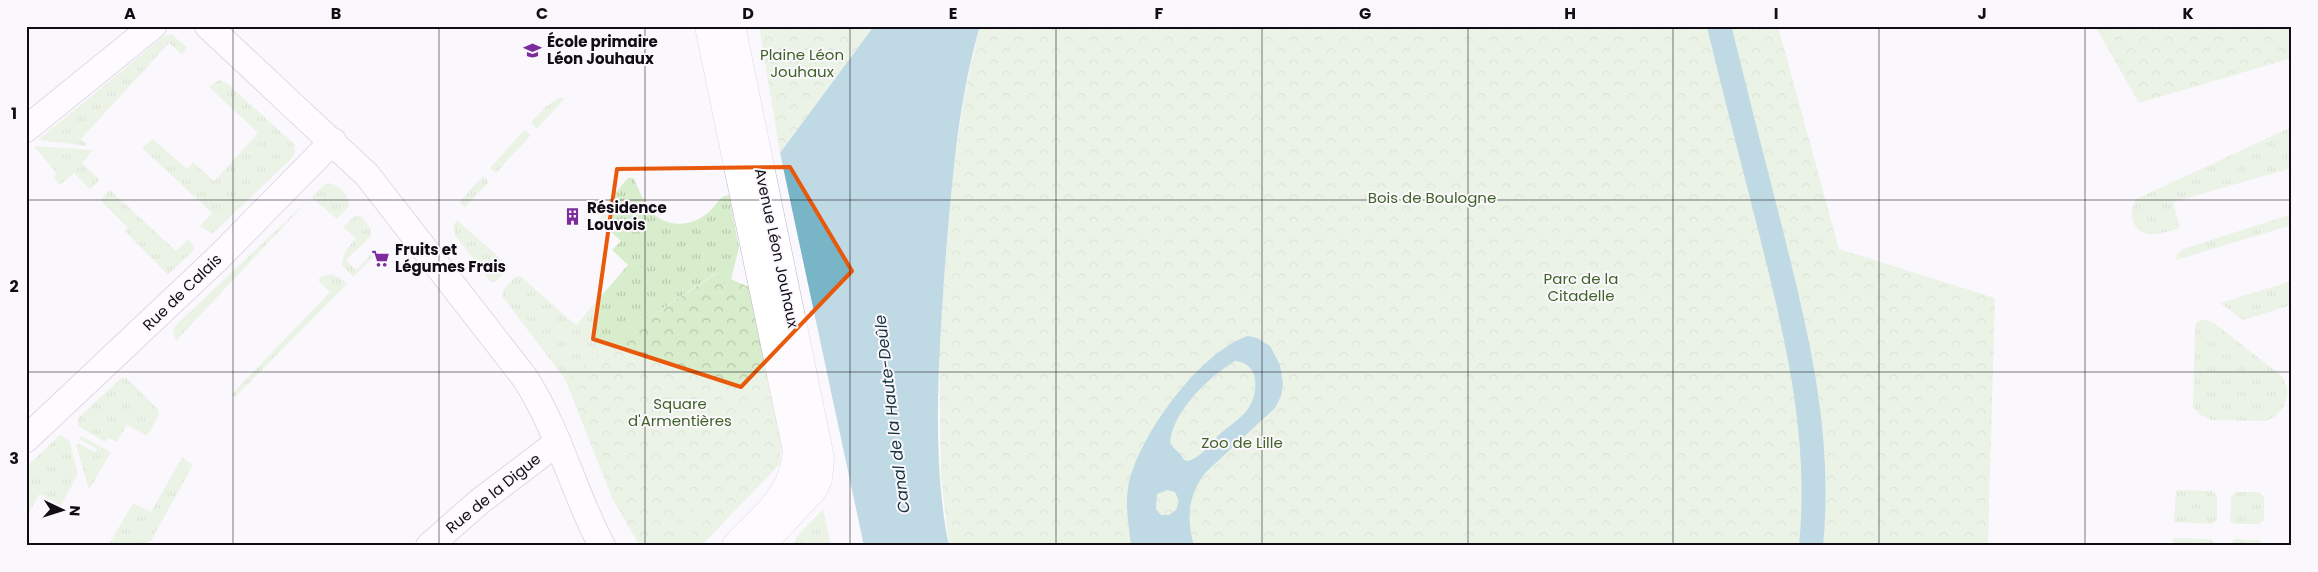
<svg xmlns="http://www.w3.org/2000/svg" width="2318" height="572" viewBox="0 0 2318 572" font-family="Poppins,sans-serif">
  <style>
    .grass { fill: url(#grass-tufts) }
    .forest { fill: url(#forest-crowns) }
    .pitch { fill: #d8edcb }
    .water { fill: #78b6c7; fill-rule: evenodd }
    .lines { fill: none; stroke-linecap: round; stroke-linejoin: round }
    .canal { stroke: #78b6c7; stroke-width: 24 }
    .minor-casing { stroke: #c0b2cb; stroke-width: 28 }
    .major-casing { stroke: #c0b2cb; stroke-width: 29 }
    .minor { stroke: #fff; stroke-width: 26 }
    .major { stroke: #fff; stroke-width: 28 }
    .marked { fill: none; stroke: #e8590c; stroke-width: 4; stroke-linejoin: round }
    .grid { fill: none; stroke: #120d15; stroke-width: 1; stroke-opacity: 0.55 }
    .labels { text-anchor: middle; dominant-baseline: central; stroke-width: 4; stroke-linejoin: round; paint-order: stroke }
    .poi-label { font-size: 15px; font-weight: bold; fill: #120d15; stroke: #fbf8fd; text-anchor: start }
    .park-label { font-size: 15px; fill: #3f6225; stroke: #fbf8fd }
    .street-label { font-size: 15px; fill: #120d15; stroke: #fbf8fd }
    .water-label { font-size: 16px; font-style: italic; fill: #15343d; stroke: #fbf8fd }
    .neatline { fill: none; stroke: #120d15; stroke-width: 2 }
    .grid-label { font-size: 16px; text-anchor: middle; font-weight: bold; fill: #120d15 }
  </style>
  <defs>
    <pattern id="grass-tufts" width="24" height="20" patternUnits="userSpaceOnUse" patternTransform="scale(1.25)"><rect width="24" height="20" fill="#d8edcb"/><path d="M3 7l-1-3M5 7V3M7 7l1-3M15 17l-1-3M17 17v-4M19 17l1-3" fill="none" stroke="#b8caad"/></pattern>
    <pattern id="forest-crowns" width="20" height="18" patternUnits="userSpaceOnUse" patternTransform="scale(1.25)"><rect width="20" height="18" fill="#d8edcb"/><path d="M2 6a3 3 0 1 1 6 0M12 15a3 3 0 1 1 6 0" fill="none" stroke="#b8caad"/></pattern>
  </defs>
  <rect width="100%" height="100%" fill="#fbf8fd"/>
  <path class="grass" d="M171,34L187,47L182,55L169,43L81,139L88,146L38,140L164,36Z
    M219,80L227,83L294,144L295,153L291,159L212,234L200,226L212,213L142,148L153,139L187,169L193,162L214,181L258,133L209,87Z
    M558,98H565L537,129L531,123L544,108Z
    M2292,127V168L2173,202L2180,228C2171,230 2158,236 2148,234C2130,230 2129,212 2136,199Z
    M524,130L531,135L496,173L490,168Z
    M34,146L93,150L82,163L100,180L90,189L74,173L60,185L53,177L57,174Z
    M483,176L489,182L465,207L459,202Z
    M628,178H634C638,188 643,201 650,210C665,228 691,228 709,212C715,207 720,195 729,195L739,248L731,279L716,273L615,340L565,379L502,296L503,290L515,277L520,276L576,325L628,265L612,250L621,241L598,220L609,207L606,204Z
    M327,183C338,183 350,196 349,206L337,219L311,197L176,341L173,331L175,326L323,186Z
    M110,190L176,251L189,239L195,249L168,275L125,231L128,228L100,200Z
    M2292,214V225L2176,260L2177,255L2183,249Z
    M355,216H361L371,229V236L346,260L356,270L376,249L379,251L353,277L342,265C342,253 349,247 356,238L343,227Z
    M457,220L508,265V269L496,282H491L455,235L453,226Z
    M332,274L348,283L235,397L232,394L330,292L318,280L322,276Z
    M2292,281V305L2243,320L2220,303Z
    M2203,319L2214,323L2283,377L2288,392L2284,406L2275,417L2265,421L2211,420L2199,414L2193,407L2195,330L2196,323Z
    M121,378H126L157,408L159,415L147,436L127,425L117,442L108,438L106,442L78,426V418Z
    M60,435L69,440L78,474L61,506L40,494L26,517V467Z
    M81,436L111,452L89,490L76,445L79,444L95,452L97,449L79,439Z
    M182,457L193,465L151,541L139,546H108L133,503L151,512Z
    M2176,490L2212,491L2217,496V519L2212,524L2174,522Z
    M2236,492H2259L2264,497V520L2259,524H2234L2230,521L2231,497Z
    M823,509L831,546H793L797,536Z
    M2173,538L2211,539L2215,546H2173Z
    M2234,539L2259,540L2264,546H2230Z"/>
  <path class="forest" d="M759,26H874L780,153Z
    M980,26H1778L1839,249L1995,298L1988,546H949L941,477L939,347L952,180L964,96Z
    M2095,26H2292V58L2139,103Z
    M717,273L751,288L782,434L780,464L701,546H640L612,498L565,379L615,340Z"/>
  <path class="pitch" d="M701,502L713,513L686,540L673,530Z"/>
  <path class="water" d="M874,26H980C957,104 952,186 945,266C939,354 931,460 949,546H864L780,153Z
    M1248,336L1257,338L1270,346L1280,365L1283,384L1281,396L1275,408L1206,472C1188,494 1186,519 1194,546H1131C1129,527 1125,507 1128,488C1136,439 1200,351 1248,336ZM1235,361C1262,363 1259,397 1245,413C1238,420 1229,426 1221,433C1210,444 1203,455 1189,461L1184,460C1181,453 1175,450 1170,444C1172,411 1209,377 1235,361ZM1167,490L1175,492L1179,501L1176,510L1169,515H1161L1156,509L1157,494Z"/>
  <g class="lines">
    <path class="canal" d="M1719,26C1736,95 1753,163 1771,232C1797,337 1822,436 1811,546"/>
    <defs>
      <path id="minor" d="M208,26L367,175L525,378C559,431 573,491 602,546
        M26,129L153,26
        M26,439L219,257L333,141
        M429,546L479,502L558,442"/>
      <path id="major" d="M709,26L797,451C794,496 765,515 736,546
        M731,26L820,458L818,479L813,489L760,546"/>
    </defs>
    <use href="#minor" class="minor-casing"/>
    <use href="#major" class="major-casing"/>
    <use href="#minor" class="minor"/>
    <use href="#major" class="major"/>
  </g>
  <path d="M0 0H2318V572H0ZM790,167L852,271L741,387L593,339L617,169Z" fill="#fbf8fd" fill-opacity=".55" fill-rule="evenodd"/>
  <path class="marked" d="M790,167L852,271L741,387L593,339L617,169Z"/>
  <path class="grid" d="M233,26V546M439,26V546M645,26V546M850,26V546M1056,26V546M1262,26V546M1468,26V546M1673,26V546M1879,26V546M2085,26V546M26,200H2292M26,372H2292"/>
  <defs>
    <symbol id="school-bare" viewBox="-9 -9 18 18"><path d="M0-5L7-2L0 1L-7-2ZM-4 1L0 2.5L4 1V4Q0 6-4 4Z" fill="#7c2c9c" stroke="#fbf8fd" stroke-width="2.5" paint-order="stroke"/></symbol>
    <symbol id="building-bare" viewBox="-9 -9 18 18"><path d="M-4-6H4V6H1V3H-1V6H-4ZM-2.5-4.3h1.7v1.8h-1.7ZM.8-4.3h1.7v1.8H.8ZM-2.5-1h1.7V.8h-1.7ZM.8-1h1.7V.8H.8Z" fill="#7c2c9c" stroke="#fbf8fd" stroke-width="2.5" paint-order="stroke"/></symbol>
    <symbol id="supermarket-bare" viewBox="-9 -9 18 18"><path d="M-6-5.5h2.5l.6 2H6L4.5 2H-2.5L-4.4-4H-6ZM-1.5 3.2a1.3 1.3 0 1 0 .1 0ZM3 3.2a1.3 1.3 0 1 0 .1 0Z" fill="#7c2c9c" stroke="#fbf8fd" stroke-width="2.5" paint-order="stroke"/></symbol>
  </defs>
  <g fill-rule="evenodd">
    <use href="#school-bare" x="520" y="38" width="25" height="25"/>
    <use href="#building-bare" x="560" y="204" width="25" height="25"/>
    <use href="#supermarket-bare" x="368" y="246" width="25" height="25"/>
  </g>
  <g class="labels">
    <g class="poi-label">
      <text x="547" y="41">École primaire<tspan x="547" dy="17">Léon Jouhaux</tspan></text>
      <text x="587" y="207">Résidence<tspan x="587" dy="17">Louvois</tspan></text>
      <text x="395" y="249">Fruits et<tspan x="395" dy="17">Légumes Frais</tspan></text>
    </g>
    <g class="park-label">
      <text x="802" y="54">Plaine Léon<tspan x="802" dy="17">Jouhaux</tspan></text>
      <text x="1432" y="197">Bois de Boulogne</text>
      <text x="1581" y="278">Parc de la<tspan x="1581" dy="17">Citadelle</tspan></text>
      <text x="680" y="403">Square<tspan x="680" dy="17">d'Armentières</tspan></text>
      <text x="1242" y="442">Zoo de Lille</text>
    </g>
    <g class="street-label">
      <text transform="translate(777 248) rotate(78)">Avenue Léon Jouhaux</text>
      <text transform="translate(182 292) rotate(-44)">Rue de Calais</text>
      <text transform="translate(493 493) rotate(-39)">Rue de la Digue</text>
    </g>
    <g class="water-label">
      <text transform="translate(892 414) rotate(-97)">Canal de la Haute-Deûle</text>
    </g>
  </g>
  <rect width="2318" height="572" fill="none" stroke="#fbf8fd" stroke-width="55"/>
  <g transform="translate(62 510) rotate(94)" stroke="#fbf8fd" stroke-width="4" paint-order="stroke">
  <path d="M0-4L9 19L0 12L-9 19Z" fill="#120d15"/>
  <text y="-8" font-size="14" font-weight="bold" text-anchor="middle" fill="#120d15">N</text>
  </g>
  <rect x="28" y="28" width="2262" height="516" class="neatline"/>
  <g class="grid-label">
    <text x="130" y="19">A</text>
    <text x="336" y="19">B</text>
    <text x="542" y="19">C</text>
    <text x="748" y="19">D</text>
    <text x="953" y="19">E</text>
    <text x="1159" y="19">F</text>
    <text x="1365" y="19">G</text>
    <text x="1570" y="19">H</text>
    <text x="1776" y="19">I</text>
    <text x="1982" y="19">J</text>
    <text x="2188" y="19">K</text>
    <text x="14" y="119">1</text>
    <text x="14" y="292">2</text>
    <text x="14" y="464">3</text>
  </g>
</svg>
